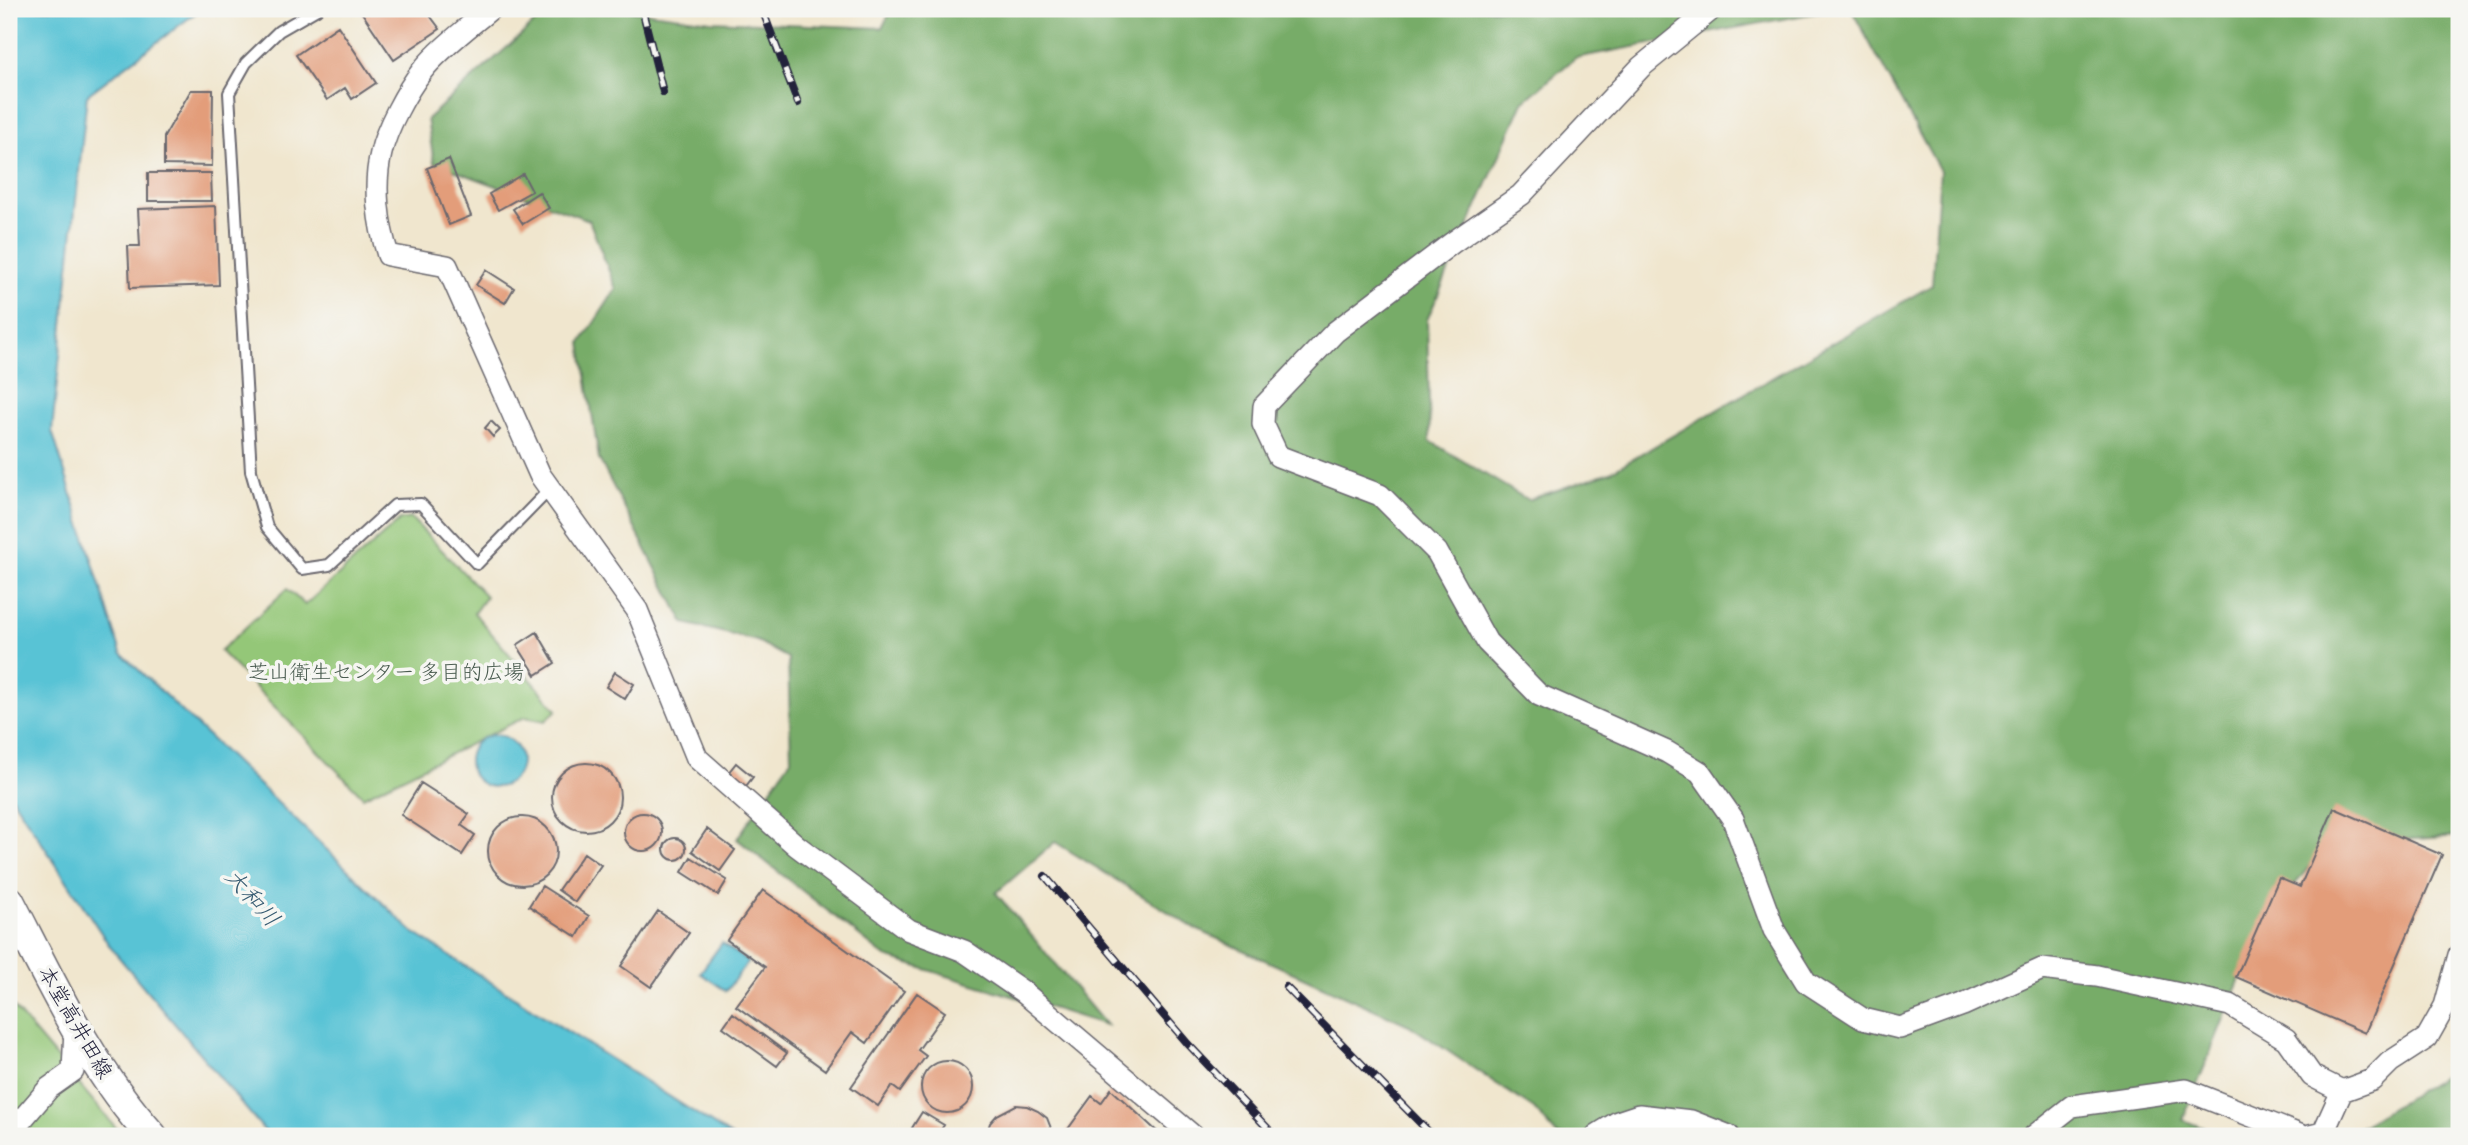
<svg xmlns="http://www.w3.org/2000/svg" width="2468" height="1145" viewBox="0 0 2468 1145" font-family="'Patrick Hand','Klee One',sans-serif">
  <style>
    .green { fill: #94c778; stroke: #5b745a; stroke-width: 2 }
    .forest { fill: #77ac68; stroke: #4c6752; stroke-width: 2 }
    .water { fill: #59c3d5; stroke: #3e7288; stroke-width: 2 }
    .building { fill: #e39d7a }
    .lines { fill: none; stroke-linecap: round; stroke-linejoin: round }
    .service-casing { stroke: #6a676e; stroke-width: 14 }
    .minor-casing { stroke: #6a676e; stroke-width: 24 }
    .secondary-casing { stroke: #6a676e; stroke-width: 33 }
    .service { stroke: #fff; stroke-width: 10 }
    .minor { stroke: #fff; stroke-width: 21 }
    .secondary { stroke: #fff; stroke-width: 30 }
    .rail-casing { stroke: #22223b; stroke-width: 8 }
    .rail { stroke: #f6f6f2; stroke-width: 5; stroke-dasharray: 16; stroke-linecap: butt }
    .labels { text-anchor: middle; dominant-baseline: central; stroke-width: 7; stroke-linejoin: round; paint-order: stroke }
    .park-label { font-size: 21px; fill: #4a5c50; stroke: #f6f6f2 }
    .street-label { font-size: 21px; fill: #22223b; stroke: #f6f6f2 }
    .water-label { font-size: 23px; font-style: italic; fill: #355a71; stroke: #f6f6f2 }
  </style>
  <rect width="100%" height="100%" fill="#f6f6f2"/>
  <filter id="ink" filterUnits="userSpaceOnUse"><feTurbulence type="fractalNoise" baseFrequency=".0143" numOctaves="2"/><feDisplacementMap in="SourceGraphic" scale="14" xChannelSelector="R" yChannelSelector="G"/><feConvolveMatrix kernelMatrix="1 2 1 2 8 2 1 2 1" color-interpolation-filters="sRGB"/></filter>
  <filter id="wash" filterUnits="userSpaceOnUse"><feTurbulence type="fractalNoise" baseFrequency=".00686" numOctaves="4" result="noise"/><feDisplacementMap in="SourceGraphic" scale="28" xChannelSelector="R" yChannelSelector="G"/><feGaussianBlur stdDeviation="1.57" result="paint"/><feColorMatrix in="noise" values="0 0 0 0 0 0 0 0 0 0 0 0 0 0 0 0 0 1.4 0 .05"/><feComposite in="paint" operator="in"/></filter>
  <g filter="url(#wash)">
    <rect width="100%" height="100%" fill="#f0e6ce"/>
    <path class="green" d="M411,518L486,596L474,613L557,710L545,721L525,717L363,797L220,651L287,589L305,605L400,520Z
      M9,1002L123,1136H9Z"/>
    <path class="forest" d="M550,9H621L711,21L882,28L892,9H1837L1575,58L1523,102L1427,320L1430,441L1528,500L1610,472L1932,285L1940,171L1851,9H2459V836L2326,845L2260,929L2183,1120L2225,1136H1558L1534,1109L1409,1025L1196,929L1055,842L996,893L1106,1025L886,957L737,839L791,759L788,658L757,641L684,623L599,459L581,343L616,289L589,220L434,163L427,119Z
      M2457,1067L2459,1068V1136H2346Z"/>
    <path class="water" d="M9,9H201L87,95L52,431L121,653L414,933L731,1136H269L111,948L9,793Z
      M469 761a26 26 0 1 1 52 0a26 26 0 1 1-52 0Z
      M722,943L748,962L726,991L700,973Z"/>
    <g id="blocks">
      <path class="building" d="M362,9H425L440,29L394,60L360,10Z
        M338,26L376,83L352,99L345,88L327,100L296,55Z
        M191,90H213L212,166L164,165V137Z
        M449,159L471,216L449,225L427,168Z
        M148,173H211L212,201H148Z
        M523,174L532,191L498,210L489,194Z
        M539,192L549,208L523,224L513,209Z
        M216,206L219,285L130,288L128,246H140L138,209Z
        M486,270L514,288L505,303L476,285Z
        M491,421L500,430L493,437L485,428Z
        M537,632L555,663L536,675L517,645Z
        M615,672L634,684L625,699L606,687Z
        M736,763L753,777L746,786L728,773Z
        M552 797a34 34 0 1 1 68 0a34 34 0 1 1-68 0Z
        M421,783L469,814L461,825L475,835L462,855L401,815Z
        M2334,808L2442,855L2365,1033L2236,977L2279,878L2300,887Z
        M624 832a19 19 0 1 1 38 0a19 19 0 1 1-38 0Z
        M488 851a34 34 0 1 1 68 0a34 34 0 1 1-68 0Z
        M707,829L735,850L720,871L692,851Z
        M664 849a11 11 0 1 1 22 0a11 11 0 1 1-22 0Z
        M584,853L601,865L575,902L558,890Z
        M691,857L727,880L718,895L682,872Z
        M542,886L589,916L577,937L529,906Z
        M763,890L904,991L867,1043L852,1032L825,1070L736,1006L765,967L727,940Z
        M658,911L689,933L651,987L621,966Z
        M917,993L945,1012L918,1050L926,1056L900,1092L892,1086L878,1106L851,1087Z
        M733,1013L787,1053L777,1066L723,1027Z
        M921 1087a26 26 0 1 1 52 0a26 26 0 1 1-52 0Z
        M1111,1089L1162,1136H1063L1092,1096L1101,1103Z
        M1016,1105L1027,1106L1038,1111L1047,1118L1054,1136H986L990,1123L997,1115Z
        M922,1112L944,1125L937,1136H926L912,1128Z"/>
    </g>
  </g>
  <g filter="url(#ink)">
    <use href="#blocks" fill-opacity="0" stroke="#6a676e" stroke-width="2"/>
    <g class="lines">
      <defs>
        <path id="service" d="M317,9L279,31L246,63L229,93L251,471L267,527L302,569L329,565L395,505L421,504L477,564L550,489"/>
        <path id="minor" d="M490,9C470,26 437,51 422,71C407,90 386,129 381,153C373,186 378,224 388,255L447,266L540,475L637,610L697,758L797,846L909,930L964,951L1022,991L1193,1136
          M1712,9L1641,67L1521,195L1452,243L1335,332L1264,406L1263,424L1278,456L1380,495L1437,552L1487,642L1539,695L1667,752L1700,772L1733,819L1774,930L1806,982L1863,1019L1900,1028L1963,1005L2042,969L2097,976L2230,1005L2286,1039L2312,1076L2342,1091L2372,1080L2390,1062L2427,1038L2445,1006L2459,955
          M14,1136L13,1130L49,1088L73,1071L75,1028
          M1598,1136L1597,1135L1618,1122L1639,1115L1691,1121L1729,1136
          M2034,1136L2072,1106L2186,1090L2302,1136
          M2310,1136L2323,1133L2342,1091"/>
        <path id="secondary" d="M9,901C51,982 90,1068 152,1136"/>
      </defs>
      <use href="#service" class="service-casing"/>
      <use href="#minor" class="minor-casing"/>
      <use href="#secondary" class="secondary-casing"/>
      <use href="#service" class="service"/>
      <use href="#minor" class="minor"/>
      <use href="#secondary" class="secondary"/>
      <defs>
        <path id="rail" d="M642,9L663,92
          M762,9L798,103
          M1045,876L1188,1044L1275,1136
          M1286,987L1433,1136"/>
      </defs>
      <use href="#rail" class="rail-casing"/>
      <use href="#rail" class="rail"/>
    </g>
  </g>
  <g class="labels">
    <g class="park-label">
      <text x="386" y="671">芝山衛生センター 多目的広場</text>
    </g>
    <g class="street-label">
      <text transform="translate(76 1022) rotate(60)">本堂高井田線</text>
    </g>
    <g class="water-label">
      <text transform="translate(253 897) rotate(48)">大和川</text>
    </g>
  </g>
  <rect width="2468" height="1145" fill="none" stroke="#f6f6f2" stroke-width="35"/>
</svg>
